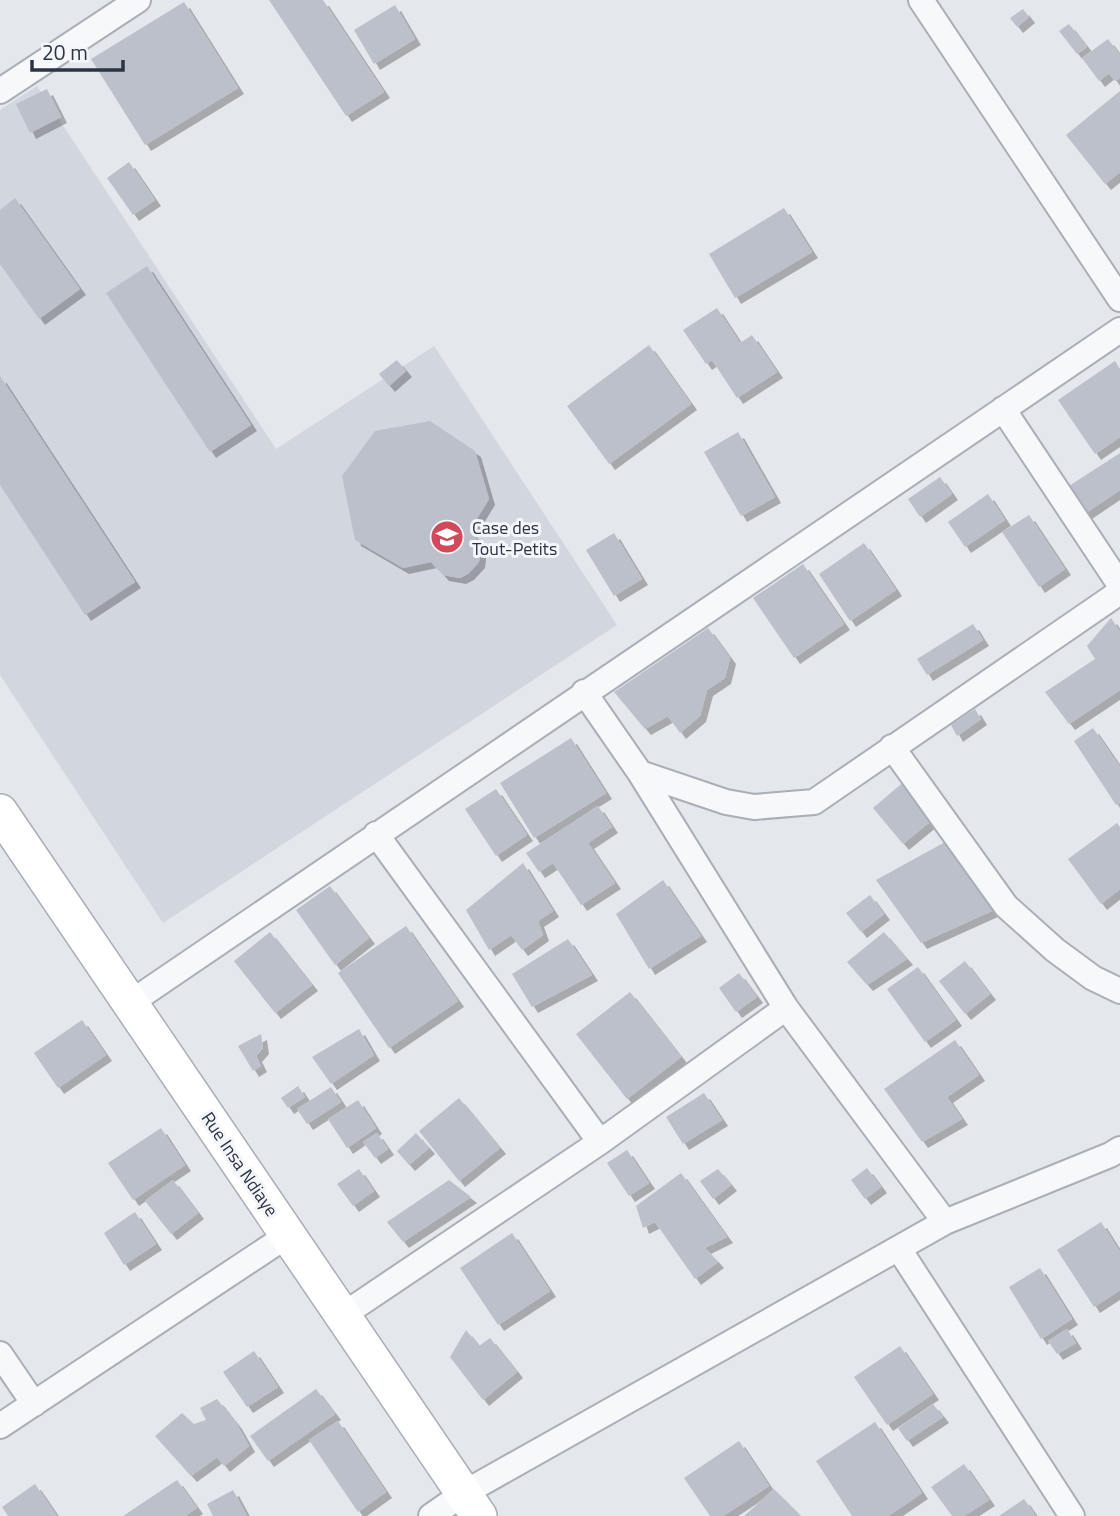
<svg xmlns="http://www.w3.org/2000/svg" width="1120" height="1516" viewBox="0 0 1120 1516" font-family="'Titillium Web',sans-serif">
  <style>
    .built { fill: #d2d6de }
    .building { fill: #bbc0ca; filter: url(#shadow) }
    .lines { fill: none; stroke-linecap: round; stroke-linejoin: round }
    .street-casing { stroke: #a9aeb7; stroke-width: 28 }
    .secondary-casing { stroke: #a9aeb7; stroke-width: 38 }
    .street { stroke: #f7f8fa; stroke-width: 24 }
    .secondary { stroke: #fff; stroke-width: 35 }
    .labels { text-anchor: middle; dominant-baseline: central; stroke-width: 6; stroke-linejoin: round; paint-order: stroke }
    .poi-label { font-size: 18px; fill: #2b3445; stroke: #f4f6f9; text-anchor: start }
    .street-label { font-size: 18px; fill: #2b3445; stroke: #f4f6f9 }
  </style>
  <defs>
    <filter id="shadow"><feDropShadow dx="6" dy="6" stdDeviation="0" flood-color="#0004"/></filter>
  </defs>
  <rect width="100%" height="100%" fill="#e4e7ec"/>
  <path class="built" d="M37,86L276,449L434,346L617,625L163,923L0,675V110Z"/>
  <path class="building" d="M269,0H323L384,92L346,116Z
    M184,2L238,88L145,145L91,59Z
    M395,5L415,39L374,64L354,30Z
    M1023,9L1029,17L1017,27L1010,18Z
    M1069,24L1087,47L1077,54L1059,31Z
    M1108,39L1120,55V78L1115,81L1109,73L1099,81L1082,58Z
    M47,89L61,117L30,133L16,104Z
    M1120,91V172L1105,184L1066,135Z
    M129,162L155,200L133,215L107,178Z
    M15,198L80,289L39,319L0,264V210Z
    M784,208L812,252L735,298L709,254Z
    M147,266L251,425L210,452L106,293Z
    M717,308L740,343L752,335L777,372L737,398L712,360L706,364L683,330Z
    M649,345L691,404L609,464L567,406Z
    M397,360L406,371L389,386L379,374Z
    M1115,361L1120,369V437L1095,454L1058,400Z
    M0,376L135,582L85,615L0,485Z
    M430,421L475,451L489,499L470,530L481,545L479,562L468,574L460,578L443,575L431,562L403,568L355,540L342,476L375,431Z
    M738,432L775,497L741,516L704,452Z
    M1120,453V490L1086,513L1069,486Z
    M940,477L952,494L920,517L908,499Z
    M988,494L1005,520L965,547L948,522Z
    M1029,515L1065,569L1039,587L1002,532Z
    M614,533L642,579L614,596L586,550Z
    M864,543L896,590L850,621L819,574Z
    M803,564L844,624L794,658L753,598Z
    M1111,618L1120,632V690L1069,724L1045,692L1095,659L1087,646Z
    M973,624L983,640L927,675L917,659Z
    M708,628L730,658L725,678L707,690L700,716L680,733L668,716L645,729L614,692Z
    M975,709L981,719L957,736L951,725Z
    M1093,728L1120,767V803L1116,805L1074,741Z
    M571,738L606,793L534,838L500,783Z
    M906,780L937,816L903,844L873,808Z
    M496,789L527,835L496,856L465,809Z
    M598,806L612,827L588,843L615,883L581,905L553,863L539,872L526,853Z
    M1117,823L1120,827V889L1101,904L1068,859Z
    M947,841L994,910L921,943L876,880Z
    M523,863L553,911L538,921L543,935L522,950L511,935L489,950L466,910Z
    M663,880L701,936L649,969L616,914Z
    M330,886L369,938L335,965L296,910Z
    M870,895L884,914L861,932L846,913Z
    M406,926L458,1001L389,1048L338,973Z
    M270,932L312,985L275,1013L234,961Z
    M884,932L907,959L867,985L847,962Z
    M568,939L592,975L532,1007L512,974Z
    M965,961L990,994L965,1014L939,981Z
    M918,967L956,1020L925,1042L887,989Z
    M739,973L757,997L736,1012L719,988Z
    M630,992L681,1057L627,1099L576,1034Z
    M82,1020L106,1055L58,1088L34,1053Z
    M359,1029L374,1055L331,1084L312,1057Z
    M261,1034L263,1048L256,1056L261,1066L253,1071L238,1046Z
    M955,1040L979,1075L947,1097L962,1119L922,1142L884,1089Z
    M298,1086L305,1097L288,1108L281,1098Z
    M331,1087L341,1102L307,1124L297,1109Z
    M704,1093L722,1120L683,1144L666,1117Z
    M459,1098L500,1148L459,1181L419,1131Z
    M358,1100L376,1128L347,1148L328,1119Z
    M161,1128L185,1165L133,1200L108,1163Z
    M377,1133L388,1149L375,1158L363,1142Z
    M416,1133L429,1148L409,1165L397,1151Z
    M627,1150L649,1183L629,1196L607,1163Z
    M867,1168L881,1187L865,1199L851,1180Z
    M359,1169L374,1191L353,1206L337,1184Z
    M718,1169L731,1185L713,1199L700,1181Z
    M681,1173L727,1237L705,1248L718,1262L695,1279L655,1222L643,1228L636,1206Z
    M173,1180L198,1213L171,1234L145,1201Z
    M449,1180L471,1197L403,1242L387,1222Z
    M135,1212L156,1244L124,1265L104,1233Z
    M1101,1222L1120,1252V1290L1094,1307L1057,1250Z
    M512,1233L550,1291L498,1325L460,1268Z
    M1040,1268L1072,1319L1041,1339L1009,1287Z
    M1067,1329L1076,1343L1057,1354L1048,1341Z
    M466,1330L479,1346L490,1338L517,1372L483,1400L450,1357Z
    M900,1346L933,1394L887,1425L854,1377Z
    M254,1351L278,1387L247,1407L223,1372Z
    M316,1389L335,1414L268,1461L250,1436Z
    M217,1399L236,1423L249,1446L224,1466L217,1457L191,1476L155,1436L182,1413L194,1424L206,1420L200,1408Z
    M933,1404L943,1417L907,1441L898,1428Z
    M338,1421L386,1492L358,1512L309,1440Z
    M875,1422L922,1493L888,1516H852L816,1461Z
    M739,1441L769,1486L723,1516H710L684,1478Z
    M964,1464L989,1500L964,1516H952L931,1487Z
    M177,1480L197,1508L185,1516H123Z
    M35,1484L57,1516H8L2,1507Z
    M774,1489L801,1516H744Z
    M233,1490L247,1516H213L207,1504Z
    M1024,1499L1036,1516H999Z"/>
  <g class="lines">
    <defs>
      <path id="street" d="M921,0L1120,299
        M0,91L138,0
        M1003,409L1120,585
        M584,692L640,773L786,1008L945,1222
        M892,747L1006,906L1055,950L1093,978L1120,991
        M640,773L726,802L754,807L814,802L1120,592
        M376,834L600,1142
        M130,1003L1120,330
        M899,1249L1072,1516
        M343,1315L600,1142L786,1008
        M0,1354L34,1404
        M0,1426L288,1235
        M431,1516L464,1493L945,1222L1110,1155L1120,1149"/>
      <path id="secondary" d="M0,812L479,1516"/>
    </defs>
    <use href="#street" class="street-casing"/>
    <use href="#secondary" class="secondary-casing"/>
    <use href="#street" class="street"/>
    <use href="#secondary" class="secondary"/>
  </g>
  <defs>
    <symbol id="school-disc" viewBox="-11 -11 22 22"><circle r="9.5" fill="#d1495b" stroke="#f4f6f9"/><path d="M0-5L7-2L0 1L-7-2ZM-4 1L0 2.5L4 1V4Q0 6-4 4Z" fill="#fff"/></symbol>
  </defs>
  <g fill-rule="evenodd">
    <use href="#school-disc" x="428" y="518" width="38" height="38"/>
  </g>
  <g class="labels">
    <g class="poi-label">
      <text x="472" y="527">Case des<tspan x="472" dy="21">Tout-Petits</tspan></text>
    </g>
    <g class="street-label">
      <text transform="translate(240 1164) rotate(56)">Rue Insa Ndiaye</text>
    </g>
  </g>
  <path d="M32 60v10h91v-10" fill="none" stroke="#2b3445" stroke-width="3.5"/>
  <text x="42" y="60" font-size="21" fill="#2b3445" stroke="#f4f6f9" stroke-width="5" paint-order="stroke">20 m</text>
</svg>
